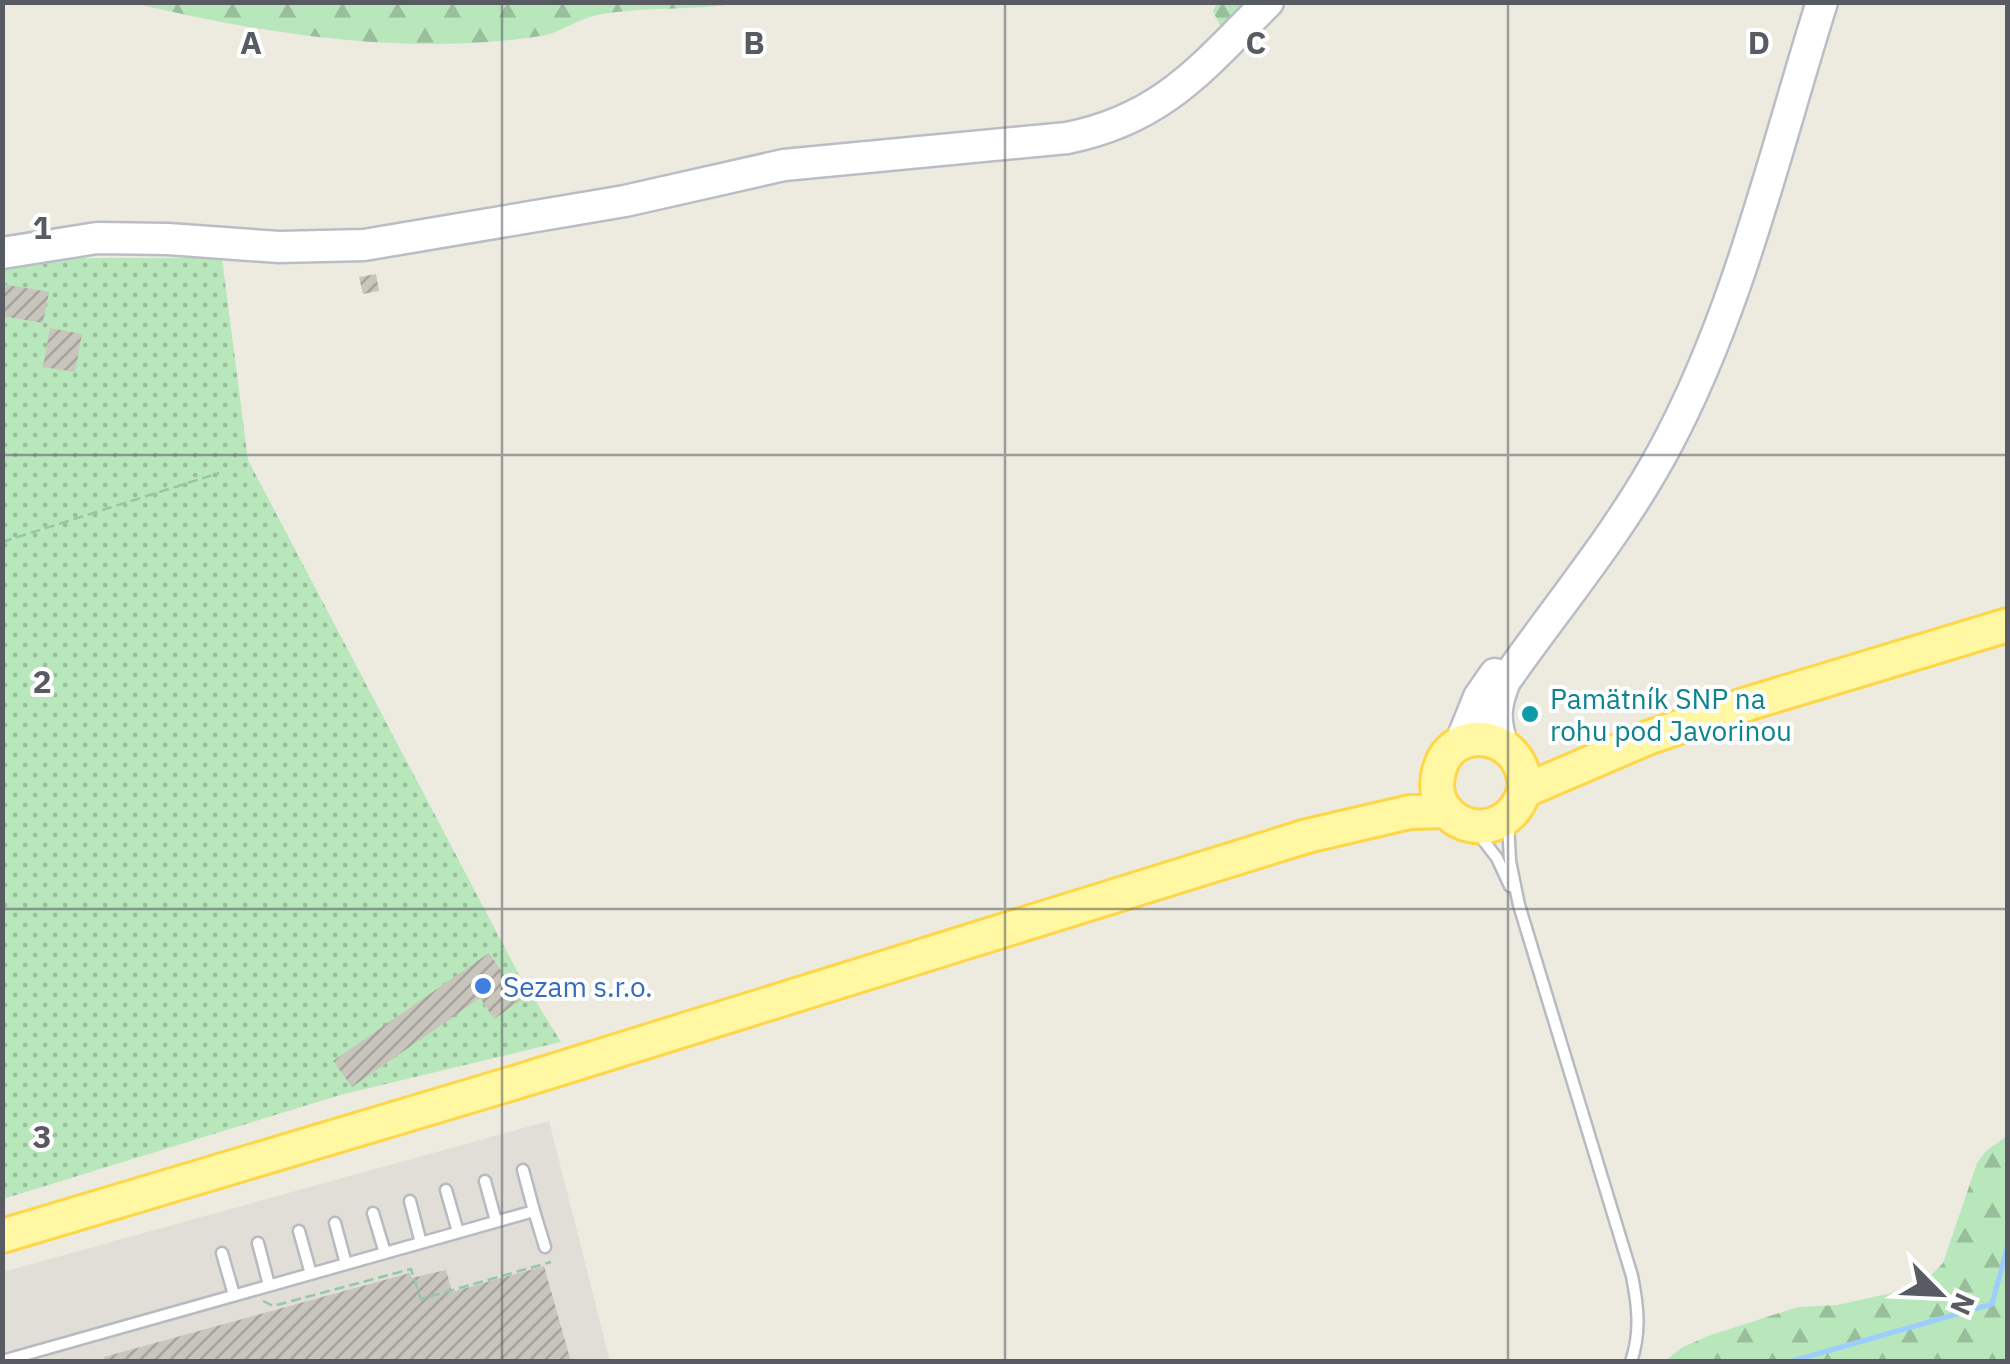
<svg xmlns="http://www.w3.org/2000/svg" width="2010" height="1364" viewBox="0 0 2010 1364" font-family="'IBM Plex Sans',sans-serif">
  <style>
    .industrial { fill: #e0ded7 }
    .forest { fill: url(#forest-firs) }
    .garden { fill: url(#garden-dots) }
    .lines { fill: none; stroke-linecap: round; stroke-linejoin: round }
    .stream { stroke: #9dcdff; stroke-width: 5 }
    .building { fill: url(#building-hatch) }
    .lane-casing { stroke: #b7bac0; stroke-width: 15 }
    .secondary-casing { stroke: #babdc5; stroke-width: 35 }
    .primary-casing { stroke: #fdd748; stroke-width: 38 }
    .path { stroke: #92c8a5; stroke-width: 2.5; stroke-dasharray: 10 5; stroke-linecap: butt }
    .lane { stroke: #fff; stroke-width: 10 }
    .secondary { stroke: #fff; stroke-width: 30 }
    .primary { stroke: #fff7a2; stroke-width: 32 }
    .grid { fill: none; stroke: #585c62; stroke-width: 2.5; stroke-opacity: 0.55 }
    .culture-dot { fill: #0f9aa8; stroke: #fff; stroke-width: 4 }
    .shop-dot { fill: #3f7fe0; stroke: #fff; stroke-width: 4 }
    .labels { text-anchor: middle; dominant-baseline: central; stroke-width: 8; stroke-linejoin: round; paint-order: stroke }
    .culture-label { font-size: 28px; fill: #0d838f; stroke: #fff; text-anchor: start }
    .shop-label { font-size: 28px; fill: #366cbe; stroke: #fff; text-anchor: start }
    .grid-label { font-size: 32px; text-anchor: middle; font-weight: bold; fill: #585c62; stroke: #fff; stroke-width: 8; stroke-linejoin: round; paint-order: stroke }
  </style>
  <defs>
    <pattern id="forest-firs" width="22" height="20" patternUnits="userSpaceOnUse" patternTransform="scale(2.5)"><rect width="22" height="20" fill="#b9e7bc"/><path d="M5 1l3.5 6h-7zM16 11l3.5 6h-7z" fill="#99be9c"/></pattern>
    <pattern id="garden-dots" width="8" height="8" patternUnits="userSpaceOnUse" patternTransform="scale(2.5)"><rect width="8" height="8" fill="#b9e7bc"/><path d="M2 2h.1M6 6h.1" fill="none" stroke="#99be9c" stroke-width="1.8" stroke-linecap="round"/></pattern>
    <pattern id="building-hatch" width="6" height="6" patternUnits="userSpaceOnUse" patternTransform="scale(2.5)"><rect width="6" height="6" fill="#c8c5bc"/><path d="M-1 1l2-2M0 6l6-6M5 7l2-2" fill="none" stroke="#a5a39c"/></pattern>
  </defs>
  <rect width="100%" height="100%" fill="#edebdf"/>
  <path class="industrial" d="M549,1121L610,1361L3,1362V1272Z"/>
  <path class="forest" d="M133,3V2L741,3C694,11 644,6 597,15C578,19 560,33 541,36C407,57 264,34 133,3Z
    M1217,3H1250L1222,30L1213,11Z
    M2007,1136V1361H1665L1681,1348L1708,1336L1798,1307L1837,1305L1919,1287L1943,1263L1977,1163L1986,1151Z"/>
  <path class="garden" d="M42,258H222L248,460L516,969L561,1042L340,1095L3,1199V270Z"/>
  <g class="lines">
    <path class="stream" d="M1789,1362L1992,1304L2008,1245"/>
  </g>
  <path class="building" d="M376,274L379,291L363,294L359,277Z
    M2,284L49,292L43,323L2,316Z
    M50,328L82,334L75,372L43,367Z
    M489,953L521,1000L494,1019L480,998L352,1087L333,1061Z
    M544,1266L571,1362H104V1357L410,1273L412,1278L446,1270L452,1292Z"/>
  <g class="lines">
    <defs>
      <path id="lane" d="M1508,822L1510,861L1519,905L1632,1276C1638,1306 1641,1332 1631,1362
        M1477,832L1497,858L1510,886
        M485,1181L496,1221
        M446,1190L458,1232
        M410,1201L421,1243
        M534,1211L545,1247
        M373,1213L385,1253
        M335,1223L346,1264
        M299,1231L311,1274
        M258,1243L269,1285
        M222,1253L234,1295
        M2,1361L534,1211L523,1170"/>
      <path id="secondary" d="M2,253L97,238L168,239L279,247L364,245L625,201L784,165L1067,138C1162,119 1202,68 1268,2
        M1460,744L1479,697L1495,674
        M1502,744C1494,719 1495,705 1505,681C1559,604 1620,532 1665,448C1739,310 1775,151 1822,2"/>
      <path id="primary" d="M1524,791C1529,735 1453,718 1439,771C1424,828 1505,851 1524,791L1650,737L1750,703L2008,625
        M2,1236L520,1081L1307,836L1410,812L1447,811"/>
    </defs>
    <use href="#lane" class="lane-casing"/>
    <use href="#secondary" class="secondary-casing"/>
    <use href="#primary" class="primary-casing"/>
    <path class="path" d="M2,542L219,473
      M263,1301L273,1306L411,1269L421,1299L551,1262"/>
    <use href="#lane" class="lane"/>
    <use href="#secondary" class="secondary"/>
    <use href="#primary" class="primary"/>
  </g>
  <path class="grid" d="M502,2V1362M1005,2V1362M1508,2V1362M2,455H2008M2,909H2008"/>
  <circle class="culture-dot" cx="1530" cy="714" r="10"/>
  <circle class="shop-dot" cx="483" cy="986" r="10"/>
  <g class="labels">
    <g class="culture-label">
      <text x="1550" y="698">Pamätník SNP na<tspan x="1550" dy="32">rohu pod Javorinou</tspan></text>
    </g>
    <g class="shop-label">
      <text x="503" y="986">Sezam s.r.o.</text>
    </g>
  </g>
  <g class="grid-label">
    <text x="251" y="54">A</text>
    <text x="754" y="54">B</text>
    <text x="1256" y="54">C</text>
    <text x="1759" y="54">D</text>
    <text x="42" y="239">1</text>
    <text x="42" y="693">2</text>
    <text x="42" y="1148">3</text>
  </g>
  <rect width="2010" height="1364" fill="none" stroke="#585c62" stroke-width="10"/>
  <g transform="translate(1940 1294) rotate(114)" stroke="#ffffff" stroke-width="8" paint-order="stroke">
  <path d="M0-8L18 38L0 25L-18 38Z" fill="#585c62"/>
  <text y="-15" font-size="28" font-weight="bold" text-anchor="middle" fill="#585c62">N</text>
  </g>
</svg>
